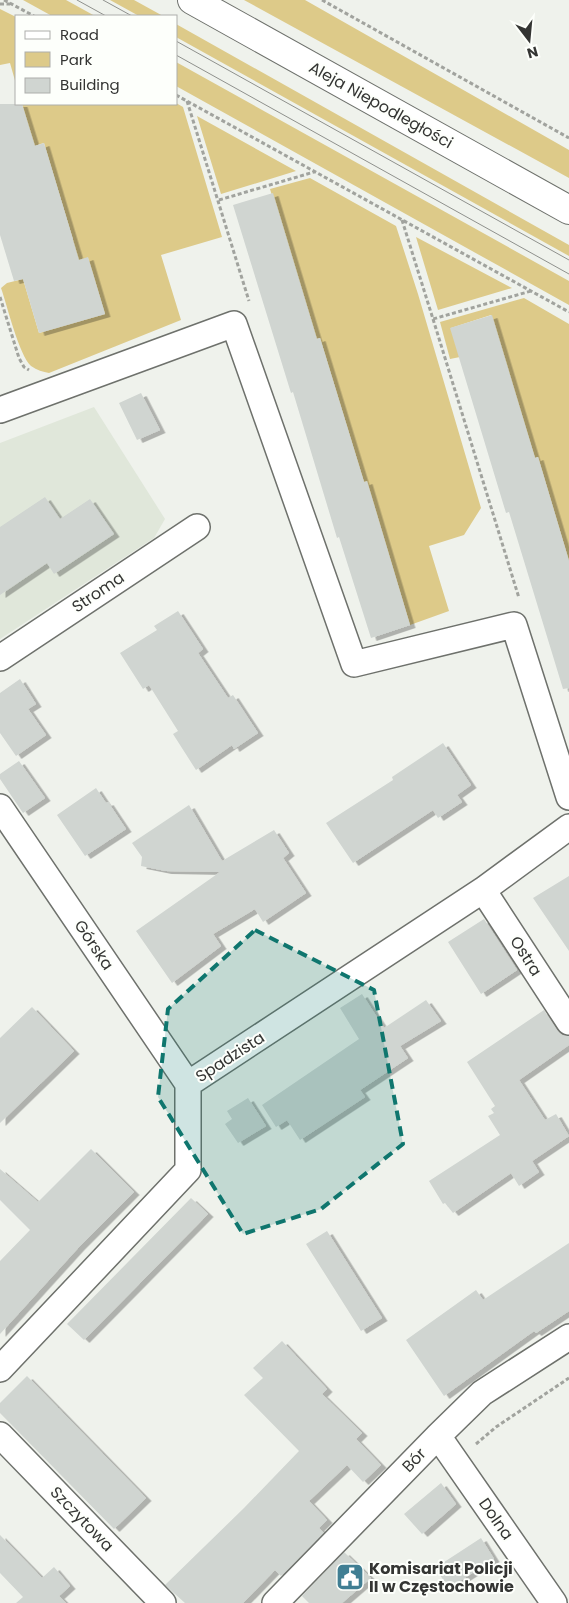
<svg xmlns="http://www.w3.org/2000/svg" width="569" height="1603" viewBox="0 0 569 1603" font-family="Poppins,sans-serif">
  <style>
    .built { fill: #e0e7da }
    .green { fill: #ddca89 }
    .building { fill: #d0d5d1; filter: url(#shadow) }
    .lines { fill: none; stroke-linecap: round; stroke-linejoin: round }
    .street-casing { stroke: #6e716c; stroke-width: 28 }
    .secondary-casing { stroke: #6e716c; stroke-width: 30 }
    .path { stroke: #a1a39e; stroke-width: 3; stroke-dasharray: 4 2.5; stroke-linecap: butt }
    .street { stroke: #fff; stroke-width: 25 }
    .secondary { stroke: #fff; stroke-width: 28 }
    .tram { stroke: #8f918d; stroke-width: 1 }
    .marked { fill: #0f766e; fill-opacity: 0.2; stroke: #0f766e; stroke-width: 4; stroke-dasharray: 10 6; stroke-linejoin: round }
    .labels { text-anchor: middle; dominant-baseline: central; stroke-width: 4; stroke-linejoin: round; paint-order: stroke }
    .street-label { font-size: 16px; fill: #343533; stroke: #fdfffb }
    .poi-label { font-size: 16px; font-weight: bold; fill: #343533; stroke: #fdfffb; text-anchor: start }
  </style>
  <defs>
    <filter id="shadow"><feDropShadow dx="5.5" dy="3" stdDeviation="0" flood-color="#0004"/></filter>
  </defs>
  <rect width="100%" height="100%" fill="#eff2ec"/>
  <path class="built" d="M94,407L165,519L154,538L0,639V443Z"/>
  <path class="green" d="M23,0H66L95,16H52Z
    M110,0H134L163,16H139Z
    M244,0H305L569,150V178Z
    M0,9L16,17V84L10,63L0,65Z
    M176,24L569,245V256L176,37Z
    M176,62L569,281V305L176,86Z
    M176,103L183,107L222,237L161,255L181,320L49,373C43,372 37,370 31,366C19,355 7,305 1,288L7,283L23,279L39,333L105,314L88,258L61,265L73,239L44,143L17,151L11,130L28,125L22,104Z
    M197,116L296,171L221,194Z
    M310,178L396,226L418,294L481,508L464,535L429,546L449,611L410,625L367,482H364L320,338L316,339L270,189Z
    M416,237L512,288L438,310Z
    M524,298L569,324V561L538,457L535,458L491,315L451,328L460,357L450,359L440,322Z"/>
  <path class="building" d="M0,104H22L35,146L44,143L79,260L88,257L105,314L39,333L23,279L14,281L0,235Z
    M273,193L317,339L320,338L364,482L367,481L410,625L371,638L339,537L337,538L293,392L291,393L233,205Z
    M492,315L535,458L538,457L569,561V688L563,689L509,512L506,513L450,328Z
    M141,393L160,430L137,440L119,403Z
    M45,497L60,519L90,499L114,534L54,574L47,563L0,595V527Z
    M178,611L203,649L198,653L228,698L233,695L258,733L234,749L232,745L196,770L173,734L178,731L149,685L143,689L120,653L157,630L154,626Z
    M20,679L36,704L28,709L46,735L16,756L0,733V693Z
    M443,743L471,785L457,795L462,802L438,818L433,810L353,863L326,823L393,780L392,777Z
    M19,761L45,798L23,813L0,779V774Z
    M96,788L106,803L108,802L126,829L85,856L57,815Z
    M189,805L222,861L274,830L289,853L283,858L306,893L263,922L255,909L213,934L221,946L172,983L136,931L220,872L166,871L141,866L142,857L132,843Z
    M569,876V951L533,898Z
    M484,919L517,970L481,994L448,942Z
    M362,994L384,1028L426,1000L441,1021L400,1046L408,1058L360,1090L365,1097L300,1140L287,1120L276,1127L262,1105L359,1039L340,1008Z
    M32,1007L74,1051L0,1123V1038Z
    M544,1010L557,1030L562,1035L569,1036V1045L519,1080L545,1120L556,1114L569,1136L532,1161L539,1172L519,1186L511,1173L453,1213L445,1203L443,1204L429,1181L500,1135L488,1116L494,1113L491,1109L495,1106L467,1062Z
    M248,1098L266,1126L238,1143L225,1124L232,1119L227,1111Z
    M91,1149L134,1192L79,1247L0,1334V1261L30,1230L0,1200V1169L38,1202Z
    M191,1198L208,1214L84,1340L67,1324Z
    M327,1231L382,1318L361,1331L306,1244Z
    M569,1243V1311L536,1333L534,1331L444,1396L406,1340L476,1290L483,1300Z
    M282,1341L327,1389L322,1394L362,1433L356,1439L381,1465L363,1482L347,1465L309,1501L327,1520L319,1528L324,1533L281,1576L275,1570L243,1603H185L165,1585L244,1508L299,1451L244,1395L263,1378L253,1368Z
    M27,1376L146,1498L114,1529L0,1413V1403Z
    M441,1483L456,1504L422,1534L404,1514Z
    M0,1535L42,1578L54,1567L70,1586L59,1596L66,1603H16L23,1597L0,1573Z
    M481,1538L494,1559L449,1588L435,1568Z
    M344,1552L371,1578L342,1603H309L302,1596Z"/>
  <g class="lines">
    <defs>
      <path id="street" d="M0,410L234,324L354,664L514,625L569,797
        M0,658L197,527
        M0,807L188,1084
        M483,890L569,1022
        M0,1369L188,1170V1084L483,890L569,827
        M0,1435L163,1603
        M438,1436L554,1603
        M275,1603L438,1436L482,1393L569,1337"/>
      <path id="secondary" d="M192,0L569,210"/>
    </defs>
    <use href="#street" class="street-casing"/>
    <use href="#secondary" class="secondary-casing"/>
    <path class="path" d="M4,0L34,16
      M322,0L569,138
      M0,4H10
      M176,95L569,312
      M187,101L249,301
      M219,200L314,172
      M402,220L433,319L531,291
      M0,297L19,358L24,367L29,370
      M433,319L519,598
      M476,1444L496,1427L569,1378"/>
    <use href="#street" class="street"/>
    <use href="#secondary" class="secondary"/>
    <path class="tram" d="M77,0L106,16
      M103,0L132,16
      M176,41L569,260
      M176,55L569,274"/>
  </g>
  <path class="marked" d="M255,930L374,990L403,1144L321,1209L243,1234L158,1097L168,1009Z"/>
  <defs>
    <symbol id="civic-square" viewBox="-11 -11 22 22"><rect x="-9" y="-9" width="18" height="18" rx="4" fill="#407e93" stroke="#fdfffb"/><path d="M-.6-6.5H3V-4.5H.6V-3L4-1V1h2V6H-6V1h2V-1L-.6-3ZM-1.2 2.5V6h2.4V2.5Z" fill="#fff"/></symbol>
  </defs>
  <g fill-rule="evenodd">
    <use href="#civic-square" x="334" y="1561" width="32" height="32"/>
  </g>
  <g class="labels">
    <g class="street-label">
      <text transform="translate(381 105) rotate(29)">Aleja Niepodległości</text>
      <text transform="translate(98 592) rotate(-34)">Stroma</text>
      <text transform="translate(94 945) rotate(56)">Górska</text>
      <text transform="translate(526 956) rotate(57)">Ostra</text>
      <text transform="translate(230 1057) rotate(-33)">Spadzista</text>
      <text transform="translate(414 1460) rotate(-46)">Bór</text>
      <text transform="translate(82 1519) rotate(46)">Szczytowa</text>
      <text transform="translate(496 1519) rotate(55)">Dolna</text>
    </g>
    <g class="poi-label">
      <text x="369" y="1568">Komisariat Policji<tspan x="369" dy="18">II w Częstochowie</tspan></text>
    </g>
  </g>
  <rect x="15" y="15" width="162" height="90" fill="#fdfffb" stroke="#adaeab"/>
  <rect x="25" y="31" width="25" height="8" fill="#ffffff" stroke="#adaeab"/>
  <text x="60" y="40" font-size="15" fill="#343533">Road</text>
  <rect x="25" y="52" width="25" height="15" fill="#ddca89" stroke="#adaeab"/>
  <text x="60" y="65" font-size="15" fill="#343533">Park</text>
  <rect x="25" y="78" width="25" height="15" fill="#d0d5d1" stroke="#adaeab"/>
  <text x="60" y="90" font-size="15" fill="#343533">Building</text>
  <g transform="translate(529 40) rotate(164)" stroke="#fdfffb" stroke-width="4" paint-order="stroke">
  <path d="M0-4L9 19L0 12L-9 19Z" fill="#343533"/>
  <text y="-8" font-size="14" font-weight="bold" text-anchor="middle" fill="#343533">N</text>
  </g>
</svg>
